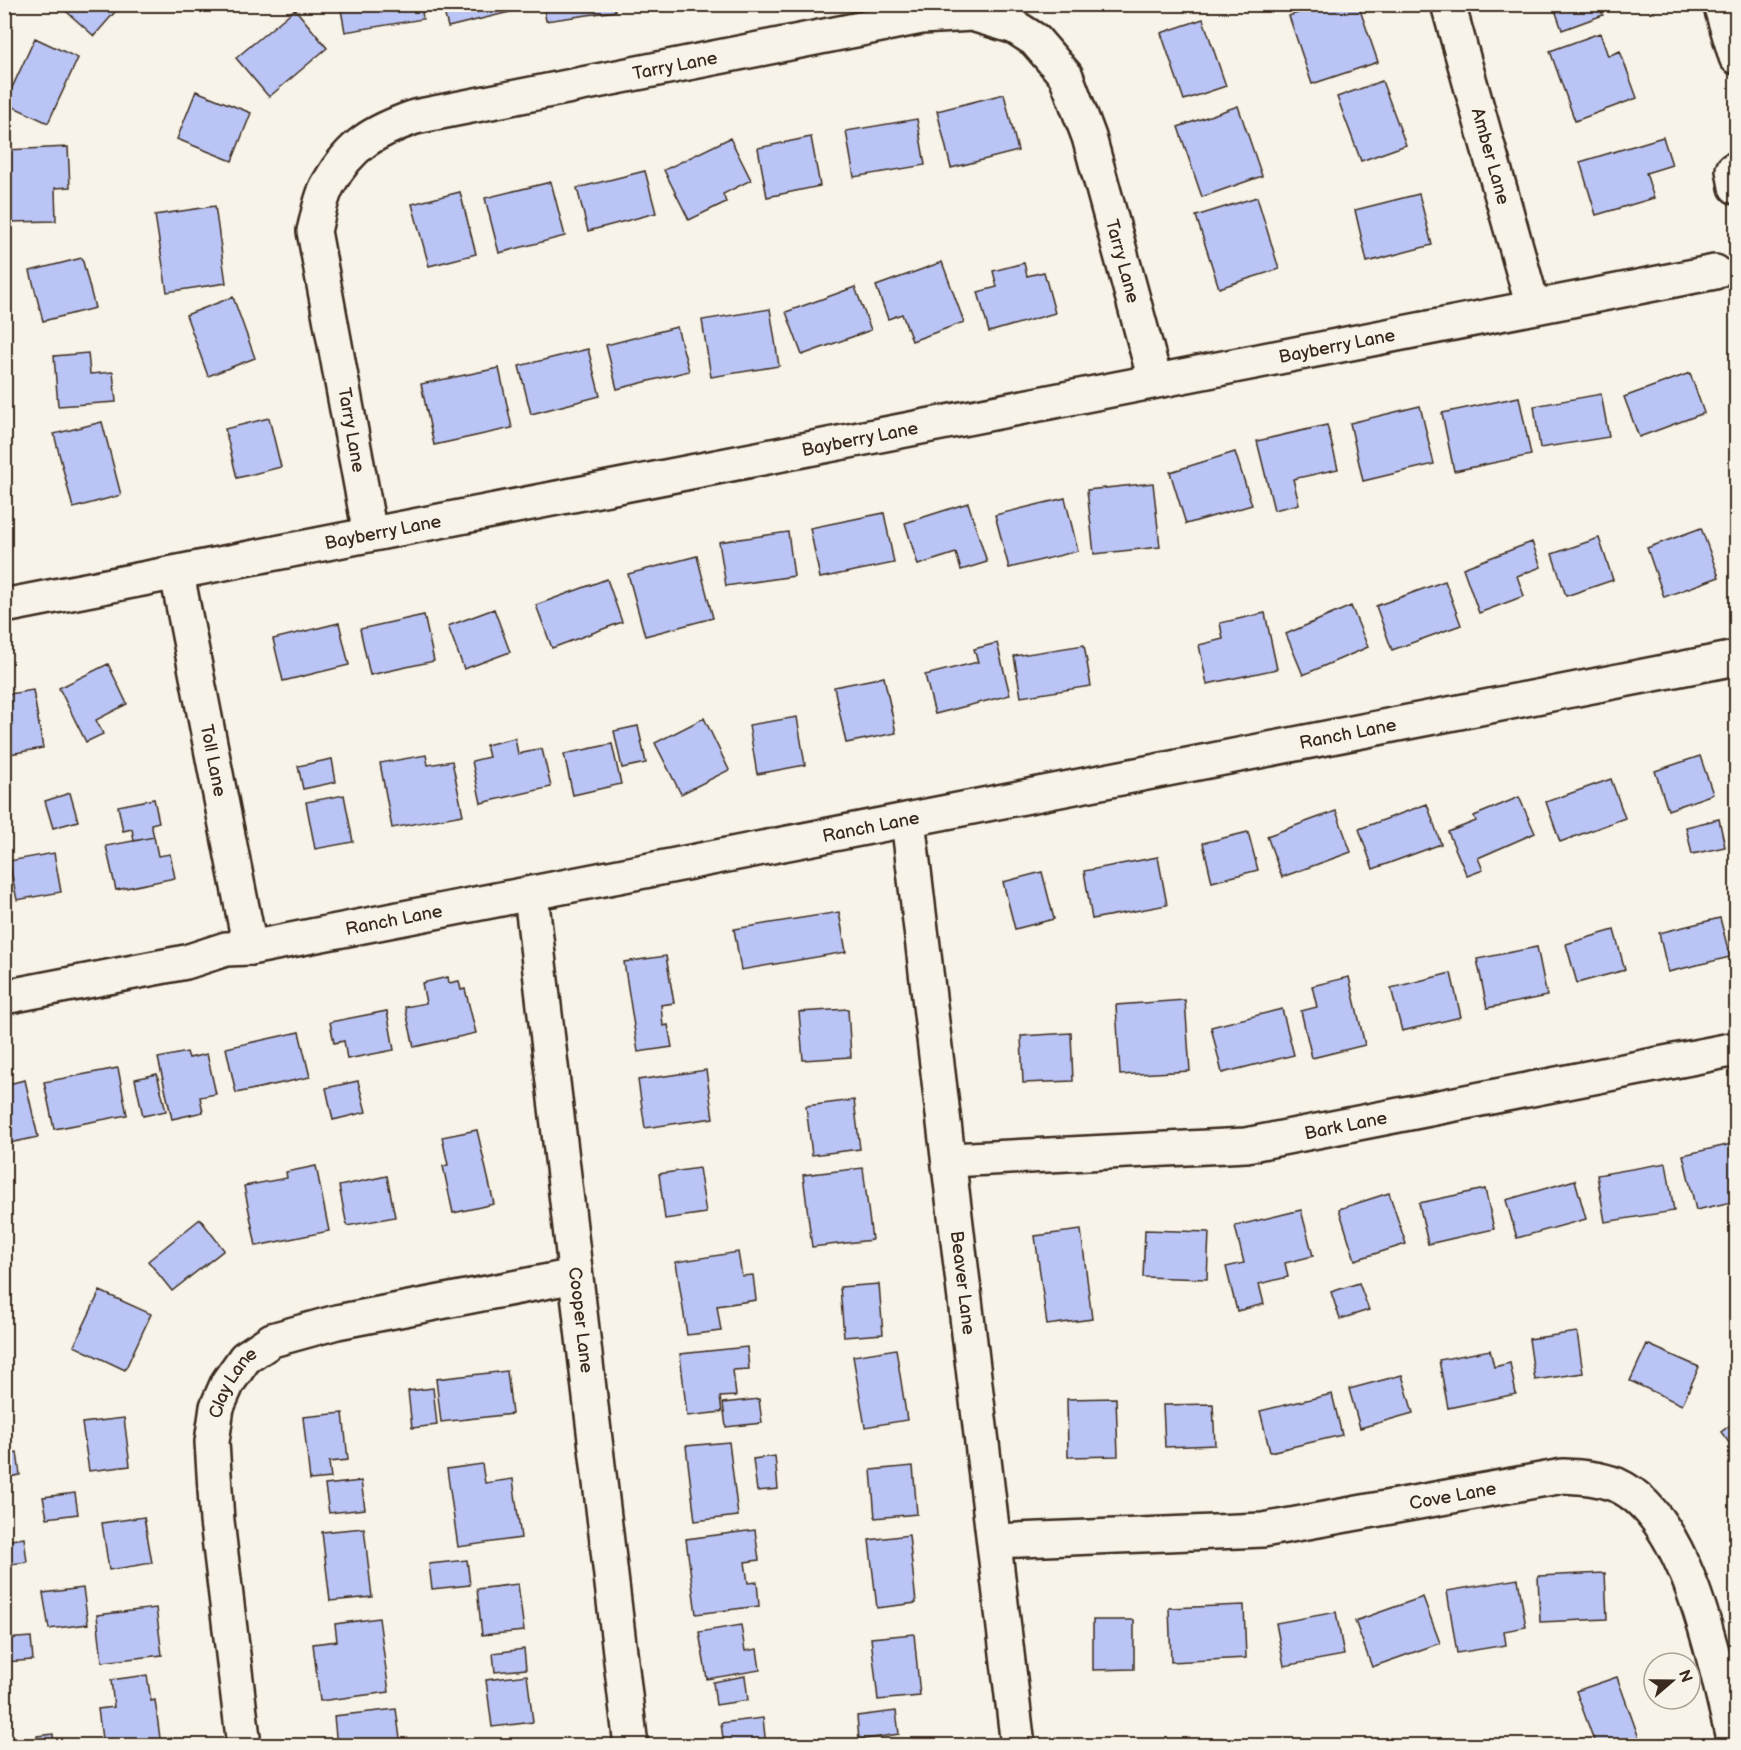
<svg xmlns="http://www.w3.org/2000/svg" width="1741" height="1750" viewBox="0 0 1741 1750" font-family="'Balsamiq Sans',sans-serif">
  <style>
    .building { fill: #bac5f6; stroke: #3b2a1e; stroke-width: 1.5 }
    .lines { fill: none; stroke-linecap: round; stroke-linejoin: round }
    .minor-casing { stroke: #3b2a1e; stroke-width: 38 }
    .minor { stroke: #f7f3e8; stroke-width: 33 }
    .labels { text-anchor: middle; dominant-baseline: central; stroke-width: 6; stroke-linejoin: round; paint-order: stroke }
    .street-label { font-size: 18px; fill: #3b2a1e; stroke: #f7f3e8 }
  </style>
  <rect width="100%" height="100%" fill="#f7f3e8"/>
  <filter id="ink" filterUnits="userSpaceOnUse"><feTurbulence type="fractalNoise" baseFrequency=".0167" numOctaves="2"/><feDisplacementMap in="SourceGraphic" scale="12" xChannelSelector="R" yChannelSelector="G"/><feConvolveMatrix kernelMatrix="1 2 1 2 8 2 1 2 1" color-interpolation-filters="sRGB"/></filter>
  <g filter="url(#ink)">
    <path class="building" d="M58,4H122L94,36Z
      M340,4H421L423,19L345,32Z
      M442,4H521L522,9L448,27Z
      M543,4H614L615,11L546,21Z
      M1324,4H1358L1378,62L1312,84L1289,16Z
      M1553,4H1599L1603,15L1562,30Z
      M295,9L327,48L269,97L236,58Z
      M1203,19L1226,86L1184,100L1161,33Z
      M1600,33L1608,56L1620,51L1637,98L1575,121L1550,51Z
      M35,38L78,58L48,123L5,103Z
      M1382,81L1406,145L1361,161L1337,97Z
      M196,91L251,113L232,161L177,139Z
      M1004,94L1018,151L951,168L937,111Z
      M1238,106L1262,176L1202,197L1178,127Z
      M917,119L925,165L854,177L846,131Z
      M811,137L820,186L767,197L758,148Z
      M1663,137L1672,165L1646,173L1654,198L1596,215L1580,162Z
      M730,138L751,180L723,194L726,202L689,220L664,170Z
      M68,147L70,187L55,188L56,221L9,222L6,150Z
      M645,171L656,213L588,231L577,188Z
      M551,182L565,236L499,253L485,198Z
      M460,192L476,254L429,266L412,204Z
      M1419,194L1432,245L1367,262L1355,210Z
      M1257,197L1279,269L1219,288L1196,216Z
      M215,206L226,283L167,292L155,215Z
      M82,258L95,308L43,321L30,271Z
      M942,262L964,322L912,341L902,314L888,319L876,286Z
      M1024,263L1027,276L1044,272L1055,313L989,332L978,292L997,287L993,271Z
      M855,287L871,330L802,355L786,312Z
      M233,297L255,358L208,376L186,315Z
      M770,309L779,366L711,377L702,320Z
      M677,327L689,371L617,389L606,345Z
      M588,349L600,396L531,414L519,366Z
      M88,353L90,374L113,372L116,402L58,406L54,356Z
      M499,368L512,428L434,445L421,384Z
      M1690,373L1704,413L1639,437L1624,397Z
      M1601,394L1609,437L1540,448L1534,406Z
      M1519,397L1531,455L1454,471L1442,413Z
      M1420,406L1434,464L1363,481L1350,423Z
      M269,418L281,467L237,478L225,429Z
      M102,422L121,495L73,508L54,434Z
      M1327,425L1338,469L1293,479L1299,504L1274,510L1257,441Z
      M1235,452L1252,505L1186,524L1170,472Z
      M1153,483L1160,547L1094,554L1087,490Z
      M1065,498L1078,551L1009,568L995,515Z
      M968,503L987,562L961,570L956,553L918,565L905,523Z
      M884,513L894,563L820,578L810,528Z
      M1701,528L1719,577L1664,597L1647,548Z
      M788,532L794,576L726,586L719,542Z
      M1599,538L1613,580L1566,596L1552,554Z
      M1532,542L1541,567L1517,576L1524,596L1479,613L1463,568Z
      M697,556L713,618L645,636L628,574Z
      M607,579L622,622L552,648L536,605Z
      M1445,581L1461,625L1392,650L1376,606Z
      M1351,606L1368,647L1303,675L1286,634Z
      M494,609L510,652L464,669L448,626Z
      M1265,613L1277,669L1207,684L1199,645L1223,639L1220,623Z
      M424,615L434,661L370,675L360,629Z
      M339,623L349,665L283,681L273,639Z
      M997,643L1010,695L935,714L925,675L978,662L974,649Z
      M1084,645L1091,686L1021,697L1014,656Z
      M108,664L127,704L96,720L103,734L86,742L59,688Z
      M884,677L896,733L846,743L834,687Z
      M33,690L43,748L4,755V695Z
      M797,717L805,765L757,774L749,725Z
      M704,718L729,770L681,794L655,743Z
      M638,726L646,763L622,768L614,731Z
      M515,738L518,754L542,749L551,787L481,803L472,761L489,757L486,745Z
      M612,744L621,784L573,795L564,754Z
      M426,755L428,765L452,761L463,815L392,828L380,763Z
      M1700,756L1713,794L1668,810L1655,771Z
      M332,759L336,782L303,789L298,766Z
      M1611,779L1625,818L1560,842L1546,802Z
      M70,793L78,821L53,828L45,801Z
      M344,795L353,842L315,849L306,802Z
      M1519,797L1535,833L1478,858L1483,870L1467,876L1448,832L1476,821L1474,816Z
      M154,799L159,822L151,824L154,837L134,841L132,829L123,831L118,806Z
      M1427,804L1441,844L1373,869L1359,829Z
      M1336,811L1351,852L1282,877L1267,836Z
      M1719,819L1725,847L1692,854L1686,827Z
      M1248,832L1258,870L1212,882L1203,843Z
      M154,837L158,856L170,854L175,878L116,890L106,846Z
      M54,853L61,892L17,900L9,861Z
      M1158,857L1167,905L1092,919L1084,871Z
      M1042,872L1054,919L1015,929L1003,882Z
      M839,912L846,952L741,970L734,929Z
      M1720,918L1730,957L1668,972L1659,933Z
      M1614,930L1625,970L1577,983L1566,944Z
      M1537,947L1547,996L1487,1008L1477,959Z
      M666,956L674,1003L661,1005L663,1026L668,1025L672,1047L638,1052L624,962Z
      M1451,973L1461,1017L1402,1031L1391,988Z
      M448,977L449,983L459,981L461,990L465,989L476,1033L414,1047L405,1007L426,1003L422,983Z
      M1349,977L1365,1045L1312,1058L1301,1011L1317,1007L1312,986Z
      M1185,1000L1190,1071L1120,1075L1116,1005Z
      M848,1009L851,1057L803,1060L799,1012Z
      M1282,1009L1294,1055L1222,1073L1211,1027Z
      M387,1011L394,1050L347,1059L344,1041L334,1043L330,1022Z
      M299,1032L310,1077L236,1093L226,1048Z
      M1071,1033L1073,1081L1023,1083L1021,1036Z
      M187,1052L189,1058L207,1054L216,1094L200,1097L203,1112L172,1119L158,1058Z
      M118,1068L127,1115L54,1129L44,1082Z
      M706,1070L713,1118L645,1128L638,1080Z
      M4,1073L8,1084L25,1080L38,1137L10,1143L4,1126Z
      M157,1074L166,1111L143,1116L135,1079Z
      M358,1081L366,1112L333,1120L326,1088Z
      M854,1100L860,1149L812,1155L806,1106Z
      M477,1130L494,1204L453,1213L443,1166L448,1165L442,1137Z
      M1736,1143V1201L1696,1210L1683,1155Z
      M1666,1163L1674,1211L1605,1222L1597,1175Z
      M316,1166L329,1231L256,1246L244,1186L287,1178L286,1172Z
      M699,1168L706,1213L665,1219L659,1174Z
      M863,1168L872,1240L812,1247L803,1175Z
      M387,1176L395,1217L347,1226L339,1186Z
      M1575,1180L1586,1219L1517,1238L1506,1200Z
      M1485,1189L1494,1229L1428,1244L1419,1203Z
      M1389,1193L1406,1244L1355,1260L1339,1209Z
      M1301,1210L1313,1256L1285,1263L1288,1277L1259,1284L1264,1304L1237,1311L1226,1267L1244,1263L1235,1226Z
      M200,1219L224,1250L172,1291L148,1261Z
      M1081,1230L1092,1319L1047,1325L1035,1236Z
      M1145,1230L1209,1232L1207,1279L1143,1277Z
      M738,1252L742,1276L753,1275L756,1300L717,1306L721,1331L687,1335L676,1262Z
      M1359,1283L1369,1310L1340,1319L1331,1292Z
      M879,1284L883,1334L844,1337L840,1287Z
      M100,1291L151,1314L125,1370L74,1346Z
      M1577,1332L1583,1373L1535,1380L1529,1339Z
      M1647,1344L1699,1367L1682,1405L1630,1381Z
      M747,1347L749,1369L733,1370L736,1396L720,1397L722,1412L687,1416L680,1354Z
      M896,1349L907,1420L865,1427L853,1356Z
      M1490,1350L1494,1367L1510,1363L1516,1394L1448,1408L1439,1360Z
      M507,1371L512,1414L441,1422L436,1379Z
      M1402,1375L1413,1413L1360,1428L1349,1389Z
      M433,1388L437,1425L412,1428L408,1391Z
      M1332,1394L1342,1435L1270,1452L1260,1411Z
      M1116,1398L1118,1456L1068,1457L1067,1399Z
      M759,1399L762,1423L726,1427L723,1403Z
      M1213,1404L1215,1445L1165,1447L1163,1405Z
      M343,1413L348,1460L329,1462L331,1478L310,1480L303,1417Z
      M124,1418L130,1466L89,1471L82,1423Z
      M1736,1421V1452L1721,1432Z
      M729,1442L738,1516L695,1521L686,1446Z
      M17,1452L20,1475L4,1478V1454Z
      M775,1456L778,1489L757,1491L753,1459Z
      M482,1464L485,1483L513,1479L521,1538L458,1547L447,1469Z
      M913,1466L917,1514L875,1518L871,1470Z
      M361,1481L365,1509L329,1513L325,1485Z
      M75,1493L78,1514L47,1518L43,1497Z
      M144,1517L152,1563L109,1570L102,1523Z
      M364,1528L372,1597L330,1601L322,1532Z
      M755,1530L759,1560L745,1562L748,1583L757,1582L759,1606L696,1614L686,1539Z
      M909,1535L916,1603L877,1608L869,1540Z
      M24,1538L27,1562L4,1565V1541Z
      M467,1560L470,1585L432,1589L429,1564Z
      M1605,1573L1607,1619L1540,1622L1538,1576Z
      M1518,1579L1526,1627L1504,1631L1506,1645L1457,1653L1447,1591Z
      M518,1584L524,1631L482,1635L477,1589Z
      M83,1588L88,1624L49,1629L43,1593Z
      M1423,1597L1440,1643L1372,1667L1355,1621Z
      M1244,1605L1246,1658L1171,1662L1169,1608Z
      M156,1608L162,1655L102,1662L97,1615Z
      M1336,1612L1344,1655L1284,1666L1276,1623Z
      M379,1618L389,1692L320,1701L313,1644L337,1641L335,1624Z
      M1093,1620H1134V1669L1093,1670Z
      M741,1625L745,1651L757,1649L760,1670L707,1679L699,1632Z
      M914,1634L920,1696L878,1700L871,1638Z
      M31,1637L33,1660L4,1662V1639Z
      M524,1649L526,1669L495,1672L493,1653Z
      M147,1675L151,1701L155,1700L161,1746H103L98,1709L114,1707L111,1680Z
      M527,1675L533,1722L492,1727L486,1680Z
      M745,1676L748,1700L716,1705L713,1682Z
      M1617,1677L1639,1738L1618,1746H1596L1576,1691Z
      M396,1709L401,1746H337L334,1716Z
      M896,1711L899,1734L859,1740L857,1716Z
      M763,1718L766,1746H724L721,1723Z
      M53,1734L54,1746H38L37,1736Z
      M522,1741V1746H489V1745Z
      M924,1741V1746H894Z"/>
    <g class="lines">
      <defs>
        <g id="minor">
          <path id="s1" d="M1448,4L1533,307"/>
          <path d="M1720,4L1736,57"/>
          <path d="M1736,169L1733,170L1736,187"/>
          <path id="s2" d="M370,534L314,231C318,216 321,196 329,183C351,144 375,131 415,117L921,17L972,14L1015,27L1035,40L1066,76L1089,137L1155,380"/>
          <path id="s3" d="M177,574L250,948"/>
          <path id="s4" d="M4,606L1715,272"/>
          <path id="s5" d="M908,820L1018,1746"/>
          <path id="s6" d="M531,895L631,1746"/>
          <path id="s7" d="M4,997L186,962L226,949L250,948L1736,658"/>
          <path id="s8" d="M950,1160L1246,1145L1736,1049"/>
          <path id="s9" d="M994,1541L1263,1530L1563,1476C1582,1477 1599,1478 1617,1485C1691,1518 1716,1673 1735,1746"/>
          <path id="s10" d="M244,1746L217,1521L212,1442L217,1407L228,1382L245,1358L272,1340L337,1322L575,1276"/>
        </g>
      </defs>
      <use href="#minor" class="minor-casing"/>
      <use href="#minor" class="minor"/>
    </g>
  </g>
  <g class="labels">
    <g class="street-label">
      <text stroke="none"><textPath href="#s2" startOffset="735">Tarry Lane</textPath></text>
      <text stroke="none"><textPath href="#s1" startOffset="158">Amber Lane</textPath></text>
      <text stroke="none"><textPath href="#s2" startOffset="1347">Tarry Lane</textPath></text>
      <text stroke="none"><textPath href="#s4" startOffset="1358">Bayberry Lane</textPath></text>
      <text transform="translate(351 430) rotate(80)">Tarry Lane</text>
      <text stroke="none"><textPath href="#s4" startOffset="872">Bayberry Lane</textPath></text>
      <text stroke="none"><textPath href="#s4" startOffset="386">Bayberry Lane</textPath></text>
      <text stroke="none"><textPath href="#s7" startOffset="1370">Ranch Lane</textPath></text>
      <text stroke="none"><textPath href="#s3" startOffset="190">Toll Lane</textPath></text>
      <text stroke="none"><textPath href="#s7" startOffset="884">Ranch Lane</textPath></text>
      <text stroke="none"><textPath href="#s7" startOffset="398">Ranch Lane</textPath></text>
      <text stroke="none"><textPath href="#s8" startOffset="398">Bark Lane</textPath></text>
      <text stroke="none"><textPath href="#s5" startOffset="466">Beaver Lane</textPath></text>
      <text stroke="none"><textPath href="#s6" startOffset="428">Cooper Lane</textPath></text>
      <text stroke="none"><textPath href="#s10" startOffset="370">Clay Lane</textPath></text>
      <text stroke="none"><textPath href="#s9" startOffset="462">Cove Lane</textPath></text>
    </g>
  </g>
  <rect width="1741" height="1750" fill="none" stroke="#f7f3e8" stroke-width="24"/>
  <rect x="12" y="12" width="1717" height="1726" fill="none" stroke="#3b2a1e" stroke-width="2" filter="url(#ink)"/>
  <g transform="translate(1672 1681) rotate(70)"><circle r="28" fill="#f7f3e8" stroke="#aca397" stroke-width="1.5"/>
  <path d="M0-4.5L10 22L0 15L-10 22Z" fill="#3b2a1e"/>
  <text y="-9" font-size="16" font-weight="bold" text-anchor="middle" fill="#3b2a1e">N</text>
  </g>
</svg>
